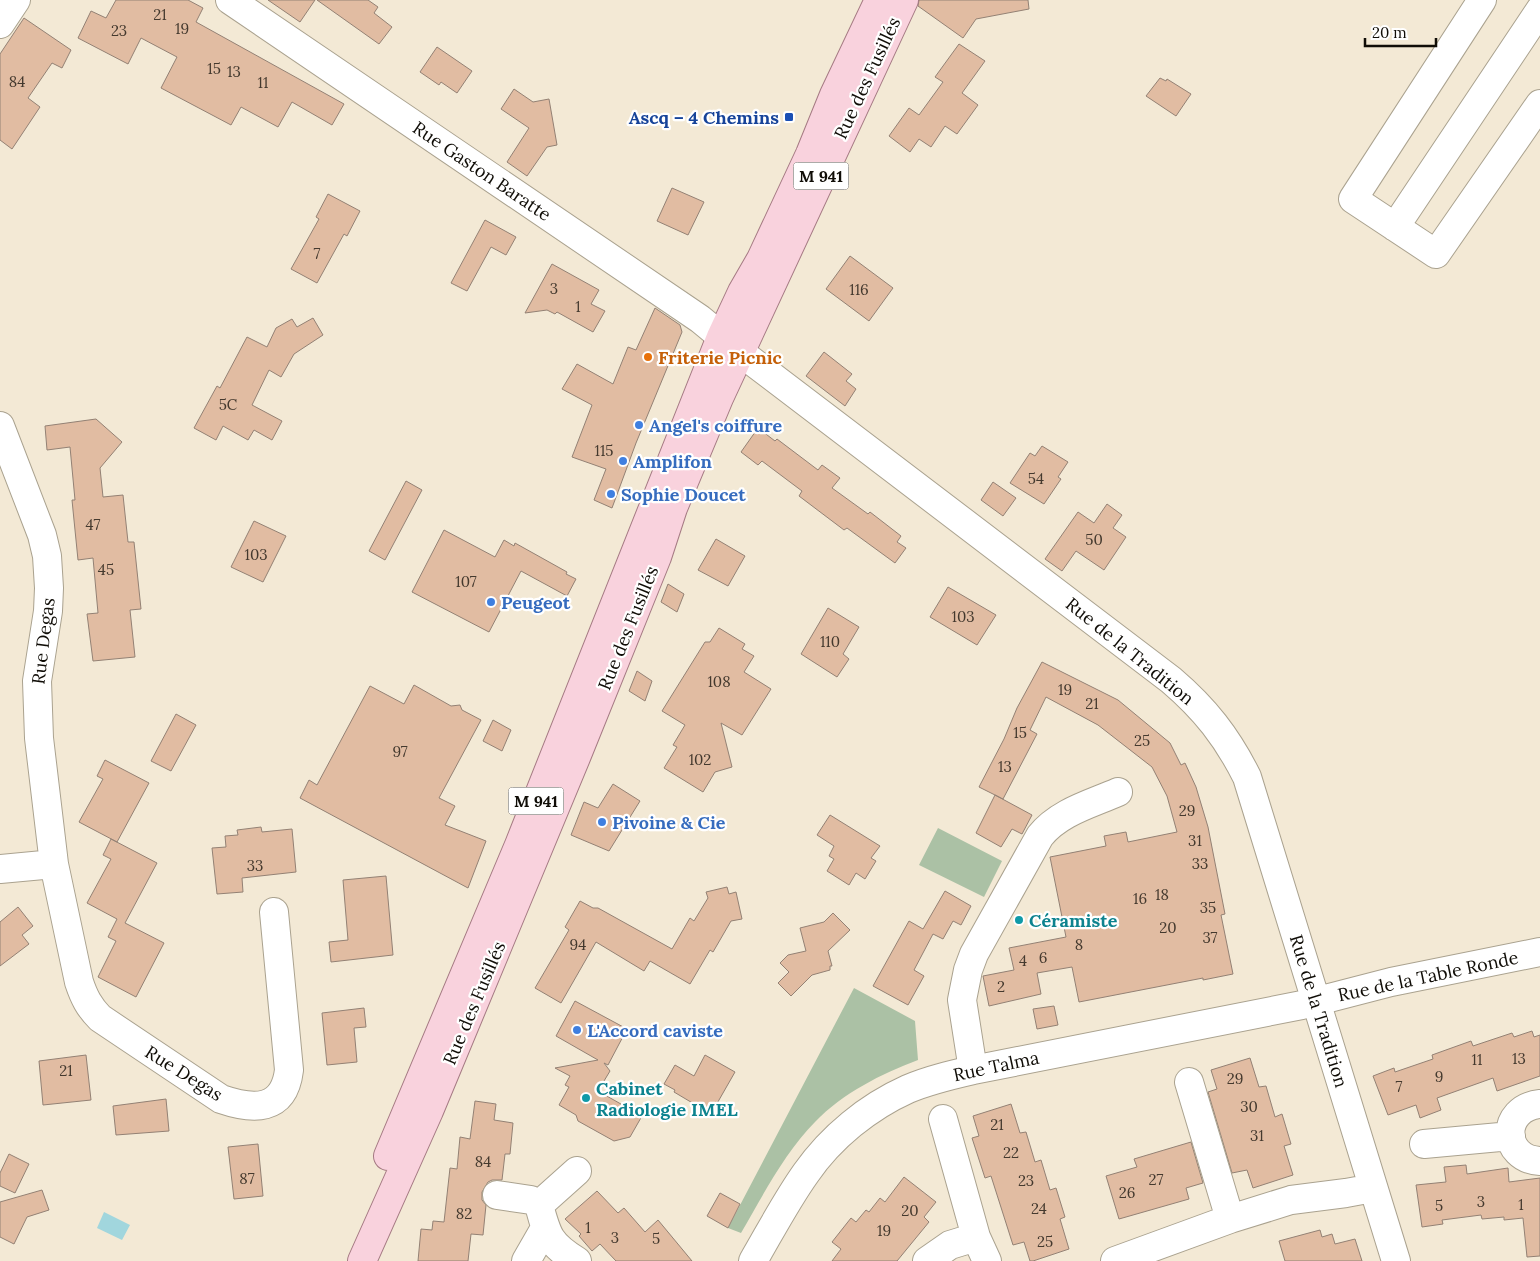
<svg xmlns="http://www.w3.org/2000/svg" width="1540" height="1261" viewBox="0 0 1540 1261" font-family="Lora,serif">
  <style>
    .green { fill: #abc1a5 }
    .water { fill: #a1d6dd }
    .building { fill: #e1bca2; stroke: #938174 }
    .lines { fill: none; stroke-linecap: round; stroke-linejoin: round }
    .minor-casing { stroke: #aaa28f; stroke-width: 30 }
    .major-casing { stroke: #a57a83; stroke-width: 30 }
    .minor { stroke: #fff; stroke-width: 28 }
    .major { stroke: #f9d2dd; stroke-width: 28 }
    .transit-dot { fill: #1a4fb4; stroke: #fff; stroke-width: 2 }
    .food-dot { fill: #e8710a; stroke: #fff; stroke-width: 2 }
    .shop-dot { fill: #3f7fe0; stroke: #fff; stroke-width: 2 }
    .culture-dot { fill: #0f9aa8; stroke: #fff; stroke-width: 2 }
    .labels { text-anchor: middle; dominant-baseline: central; stroke-width: 4.5; stroke-linejoin: round; paint-order: stroke }
    .number-label { font-size: 15px; fill: #44392e }
    .shield { fill: #fff; stroke: #585651; stroke-width: 1 }
    .shield-label { font-size: 16px; font-weight: bold; fill: #100d07 }
    .street-label { font-size: 18px; fill: #100d07; stroke: #fff }
    .transit-label { font-size: 18px; font-weight: bold; fill: #164399; stroke: #fff; text-anchor: end }
    .food-label { font-size: 18px; font-weight: bold; fill: #c56008; stroke: #fff; text-anchor: start }
    .shop-label { font-size: 18px; font-weight: bold; fill: #366cbe; stroke: #fff; text-anchor: start }
    .culture-label { font-size: 18px; font-weight: bold; fill: #0d838f; stroke: #fff; text-anchor: start }
  </style>
  <rect width="100%" height="100%" fill="#f3e9d5"/>
  <path class="green" d="M938,828L1002,861L984,897L919,865Z
    M854,988L915,1021L918,1060C881,1074 843,1093 815,1122C785,1152 762,1197 741,1233L728,1228Z"/>
  <path class="water" d="M104,1212L130,1225L122,1240L97,1228Z"/>
  <path class="building" d="M116,0H188L203,8L196,22L344,104L332,125L292,102L278,127L241,107L231,125L161,88L177,57L141,38L128,64L78,38L91,11L106,18Z
    M268,0H315L300,22Z
    M317,0H368L378,7L374,13L392,27L379,44Z
    M919,0H1028L1029,9L976,19L963,38L918,6Z
    M24,18L71,50L62,68L52,63L28,98L40,107L12,149L0,140V54Z
    M959,44L985,61L962,93L978,105L957,134L945,126L931,147L919,139L910,152L889,136L909,108L919,115L943,82L935,77Z
    M437,47L472,71L457,93L441,82L439,85L420,72Z
    M1160,78L1166,81L1167,79L1191,94L1176,116L1146,96Z
    M514,89L533,102L549,99L557,145L547,147L527,176L507,162L529,128L501,109Z
    M672,188L704,202L688,235L657,221Z
    M328,194L360,211L347,236L344,234L317,283L291,269L319,219L316,217Z
    M485,220L516,237L506,255L491,247L467,291L451,283Z
    M850,256L893,288L869,321L826,289Z
    M552,264L599,290L591,304L605,311L593,332L557,312L555,314L547,310L525,313Z
    M655,308L680,325L682,332L636,443L612,508L594,500L606,469L572,457L592,405L562,389L577,364L613,384L628,347L636,350Z
    M313,318L323,335L294,354L281,377L269,370L252,405L282,421L272,440L254,430L248,440L223,426L216,440L194,428L217,386L220,388L247,337L267,347L276,328L292,319L297,327Z
    M824,352L852,374L846,381L856,389L845,406L806,376Z
    M96,419L122,442L100,468L103,497L123,495L128,542H134L141,609L130,610L135,657L93,661L87,614L98,613L93,558L78,560L72,500H75L70,447L47,450L45,426Z
    M758,428L775,441L777,439L818,470L822,465L840,478L832,488L868,514L870,512L901,536L897,542L906,548L895,563L847,528L844,530L799,496L802,491L762,461L758,465L741,452Z
    M1042,446L1068,462L1058,477L1061,479L1044,504L1010,483L1030,453L1035,456Z
    M406,481L422,490L385,560L369,551Z
    M993,482L1016,498L1003,516L981,500Z
    M1107,504L1122,515L1113,528L1126,537L1104,570L1076,551L1062,571L1045,559L1078,512L1094,523Z
    M254,521L286,536L263,582L231,567Z
    M444,530L495,557L504,540L514,546L515,543L567,572L566,574L576,579L567,596L521,571L489,632L412,592Z
    M716,539L745,556L728,586L698,570Z
    M668,584L684,594L677,612L661,602Z
    M948,587L996,615L977,645L930,617Z
    M828,608L859,627L843,654L849,659L837,677L801,654Z
    M719,628L745,644L742,649L754,656L744,672L771,689L742,735L721,723L732,767L715,772L703,792L664,768L677,747L673,745L685,725L662,711L705,642H710Z
    M1042,662L1118,700L1170,743L1181,765L1185,763L1196,787L1208,827L1225,914L1221,915L1233,974L1203,980V978L1079,1002L1072,967L1037,973L1041,994L989,1006L983,976L1014,970L1009,948L1066,937L1050,857L1106,846L1104,836L1126,832L1128,842L1177,832L1167,796L1152,767L1098,725L1046,697L1030,730L1037,734L1003,799L979,787L1004,739L1017,708Z
    M637,671L652,681L645,701L629,691Z
    M414,685L451,706L460,705L462,710L481,720L439,798L455,806L445,825L486,841L468,888L300,798L309,780L317,785L370,686L404,704Z
    M176,714L196,725L171,771L151,761Z
    M493,720L511,730L502,751L483,741Z
    M105,760L149,783L117,842L79,822L103,779L97,776Z
    M613,784L640,801L609,851L571,835L584,802L598,808Z
    M995,795L1032,815L1022,834L1012,829L1001,847L976,833Z
    M830,815L880,846L871,858L876,861L865,879L856,873L849,885L827,871L834,859L829,856L834,846L817,835Z
    M261,827L262,832L292,829L296,872L242,878L243,892L217,894L212,848L226,847L225,836L238,835L237,830Z
    M111,839L157,863L125,923L164,943L136,997L98,977L116,941L108,937L117,919L87,903L111,859L103,855Z
    M386,876L393,955L331,962L329,942L348,940L343,880Z
    M727,887L729,894L736,892L742,919L731,921L713,952L710,950L690,984L650,961L644,971L596,942L561,1003L535,988L569,930L565,927L580,901L593,908H598L672,949L690,918L694,921L708,898L706,892Z
    M945,891L971,906L961,925L953,921L943,939L933,934L914,970L924,976L908,1005L873,986L909,921L923,929Z
    M18,907L33,926L22,935L29,944L0,966V922Z
    M833,913L850,930L828,951L832,966H830V970L812,975L791,996L778,983L789,972L780,963L788,955L806,951L800,928L824,922Z
    M575,1001L627,1029L608,1065L604,1063L610,1071L598,1091L642,1116L630,1137L614,1141L578,1121L576,1115L559,1105L569,1087L565,1085L570,1076L555,1068L598,1060L556,1036Z
    M1054,1006L1058,1025L1037,1029L1033,1009Z
    M364,1008L366,1027L354,1028L357,1062L327,1065L322,1013Z
    M1532,1031L1534,1037L1540,1035V1076L1497,1091L1493,1078L1437,1098L1441,1110L1420,1118L1416,1105L1388,1115L1373,1076L1394,1068L1395,1072L1433,1059L1432,1055L1471,1041L1473,1046L1512,1033L1514,1037Z
    M86,1055L91,1100L43,1105L39,1061Z
    M705,1055L735,1072L711,1114L674,1092L675,1090L664,1084L675,1065L694,1076Z
    M1250,1058L1259,1087L1266,1086L1275,1117L1282,1114L1291,1144L1284,1146L1293,1175L1253,1188L1247,1170L1232,1173L1208,1092L1217,1089L1211,1070Z
    M166,1099L169,1131L116,1135L113,1106Z
    M475,1101L496,1104L494,1120L513,1123L510,1154H505L502,1180H492L488,1182L482,1192V1200L486,1205L483,1235L471,1234L468,1261H418L421,1229L432,1230L433,1221L444,1222L450,1168L457,1169L460,1137L470,1139Z
    M1011,1104L1020,1133L1026,1132L1035,1162L1041,1160L1050,1190L1056,1188L1065,1217L1060,1219L1069,1249L1033,1261H1030L1024,1242L1013,1245L991,1176L985,1178L972,1138L979,1136L973,1116Z
    M1191,1142L1203,1183L1186,1188L1189,1199L1119,1219L1106,1176L1137,1167L1134,1159Z
    M258,1144L263,1196L234,1199L228,1147Z
    M9,1154L29,1164L15,1193L0,1186V1173Z
    M1466,1165L1467,1174L1508,1168L1509,1182L1540,1178V1256L1527,1257L1523,1218L1504,1220V1217L1482,1219L1481,1215L1442,1220L1443,1224L1422,1227L1416,1185L1446,1182L1444,1167Z
    M904,1177L936,1202L924,1217L929,1222L897,1261H832L841,1249L832,1242L851,1218L856,1222L866,1210L869,1212L880,1198L885,1202Z
    M42,1190L49,1210L27,1217L14,1244L0,1237V1202Z
    M597,1191L618,1213L624,1208L645,1232L658,1220L692,1261H616L600,1244L592,1251L579,1236L581,1234L565,1219Z
    M720,1193L740,1204L728,1228L707,1216Z
    M1320,1230L1322,1237L1332,1234L1335,1244L1355,1239L1362,1261H1285L1279,1241Z"/>
  <g class="lines">
    <defs>
      <path id="minor" d="M230,0L700,319L740,352L1171,680C1205,709 1227,737 1247,777L1396,1261
        M1482,0L1353,199L1436,254L1540,104
        M0,24L16,0
        M1395,227L1540,10
        M0,426L42,535L47,556L49,588L48,611L37,681L39,738L54,864L79,982C84,997 89,1007 100,1018L221,1099C253,1110 284,1112 289,1070L274,912
        M0,869L54,864
        M973,1070L962,1000L968,970L974,954L1040,836C1059,812 1091,804 1118,792
        M1189,1082L1230,1219
        M1540,1104C1500,1108 1501,1159 1540,1161
        M943,1119L976,1237L987,1261
        M1424,1144L1511,1136
        M497,1195L531,1200L539,1205C547,1235 549,1244 577,1261
        M539,1205L577,1171
        M526,1261L545,1228
        M753,1261C770,1232 786,1201 806,1173C831,1137 868,1107 908,1089C929,1080 951,1075 973,1070L1302,1005L1391,982L1540,952
        M927,1261L950,1245L976,1237
        M1115,1261L1230,1219L1291,1200L1346,1193L1373,1188"/>
      <path id="major" d="M388,1156L519,845L721,337L742,292L761,259L810,154L834,95L879,0
        M362,1261L429,1111L577,755L657,557L673,508L719,398L904,0"/>
    </defs>
    <use href="#minor" class="minor-casing"/>
    <use href="#major" class="major-casing"/>
    <use href="#minor" class="minor"/>
    <use href="#major" class="major"/>
  </g>
  <rect class="transit-dot" x="784" y="112" width="10" height="10" rx="2.5"/>
  <circle class="food-dot" cx="648" cy="357" r="5"/>
  <g class="shop-dot">
    <circle cx="639" cy="425" r="5"/>
    <circle cx="623" cy="461" r="5"/>
    <circle cx="611" cy="494" r="5"/>
    <circle cx="491" cy="602" r="5"/>
    <circle cx="602" cy="822" r="5"/>
    <circle cx="577" cy="1030" r="5"/>
  </g>
  <g class="culture-dot">
    <circle cx="1019" cy="920" r="5"/>
    <circle cx="586" cy="1098" r="5"/>
  </g>
  <g class="labels">
    <g class="number-label">
      <text x="160" y="14">21</text>
      <text x="182" y="28">19</text>
      <text x="119" y="30">23</text>
      <text x="214" y="68">15</text>
      <text x="234" y="71">13</text>
      <text x="17" y="81">84</text>
      <text x="263" y="82">11</text>
      <text x="317" y="253">7</text>
      <text x="554" y="288">3</text>
      <text x="859" y="289">116</text>
      <text x="578" y="306">1</text>
      <text x="228" y="404">5C</text>
      <text x="604" y="450">115</text>
      <text x="1036" y="478">54</text>
      <text x="93" y="524">47</text>
      <text x="1094" y="539">50</text>
      <text x="256" y="554">103</text>
      <text x="106" y="569">45</text>
      <text x="466" y="581">107</text>
      <text x="963" y="616">103</text>
      <text x="830" y="641">110</text>
      <text x="719" y="681">108</text>
      <text x="1065" y="689">19</text>
      <text x="1092" y="703">21</text>
      <text x="1020" y="732">15</text>
      <text x="1142" y="740">25</text>
      <text x="400" y="751">97</text>
      <text x="700" y="759">102</text>
      <text x="1005" y="766">13</text>
      <text x="1187" y="810">29</text>
      <text x="1195" y="840">31</text>
      <text x="1200" y="863">33</text>
      <text x="255" y="865">33</text>
      <text x="1162" y="894">18</text>
      <text x="1140" y="898">16</text>
      <text x="1208" y="907">35</text>
      <text x="1168" y="927">20</text>
      <text x="1210" y="937">37</text>
      <text x="578" y="944">94</text>
      <text x="1079" y="944">8</text>
      <text x="1043" y="957">6</text>
      <text x="1023" y="960">4</text>
      <text x="1001" y="986">2</text>
      <text x="1519" y="1058">13</text>
      <text x="1477" y="1059">11</text>
      <text x="66" y="1070">21</text>
      <text x="1439" y="1076">9</text>
      <text x="1235" y="1078">29</text>
      <text x="1399" y="1086">7</text>
      <text x="1249" y="1106">30</text>
      <text x="997" y="1124">21</text>
      <text x="1257" y="1135">31</text>
      <text x="1011" y="1152">22</text>
      <text x="483" y="1161">84</text>
      <text x="247" y="1178">87</text>
      <text x="1156" y="1179">27</text>
      <text x="1026" y="1180">23</text>
      <text x="1127" y="1192">26</text>
      <text x="1481" y="1201">3</text>
      <text x="1521" y="1204">1</text>
      <text x="1439" y="1205">5</text>
      <text x="1039" y="1208">24</text>
      <text x="910" y="1210">20</text>
      <text x="464" y="1213">82</text>
      <text x="588" y="1227">1</text>
      <text x="884" y="1230">19</text>
      <text x="615" y="1237">3</text>
      <text x="656" y="1238">5</text>
      <text x="1045" y="1241">25</text>
    </g>
    <g class="shield">
      <rect x="793.5" y="162.5" width="55" height="27" rx="4"/>
      <rect x="508.5" y="787.5" width="55" height="27" rx="4"/>
    </g>
    <g class="shield-label">
      <text x="821" y="176">M 941</text>
      <text x="536" y="801">M 941</text>
    </g>
    <g class="street-label">
      <text transform="translate(867 78) rotate(-65)">Rue des Fusillés</text>
      <text transform="translate(482 171) rotate(34)">Rue Gaston Baratte</text>
      <text transform="translate(628 628) rotate(-68)">Rue des Fusillés</text>
      <text transform="translate(43 641) rotate(-83)">Rue Degas</text>
      <text transform="translate(1130 651) rotate(39)">Rue de la Tradition</text>
      <text transform="translate(1428 976) rotate(-12)">Rue de la Table Ronde</text>
      <text transform="translate(474 1003) rotate(-67)">Rue des Fusillés</text>
      <text transform="translate(1319 1011) rotate(73)">Rue de la Tradition</text>
      <text transform="translate(996 1066) rotate(-12)">Rue Talma</text>
      <text transform="translate(184 1073) rotate(32)">Rue Degas</text>
    </g>
    <g class="transit-label">
      <text x="779" y="117">Ascq – 4 Chemins</text>
    </g>
    <g class="food-label">
      <text x="658" y="357">Friterie Picnic</text>
    </g>
    <g class="shop-label">
      <text x="649" y="425">Angel's coiffure</text>
      <text x="633" y="461">Amplifon</text>
      <text x="621" y="494">Sophie Doucet</text>
      <text x="501" y="602">Peugeot</text>
      <text x="612" y="822">Pivoine &amp; Cie</text>
      <text x="587" y="1030">L'Accord caviste</text>
    </g>
    <g class="culture-label">
      <text x="1029" y="920">Céramiste</text>
      <text x="596" y="1088">Cabinet<tspan x="596" dy="21">Radiologie IMEL</tspan></text>
    </g>
  </g>
  <path d="M1365 38v8h71v-8" fill="none" stroke="#100d07" stroke-width="2.5"/>
  <text x="1372" y="38" font-size="15" fill="#100d07" stroke="#ffffff" stroke-width="4" paint-order="stroke">20 m</text>
</svg>
